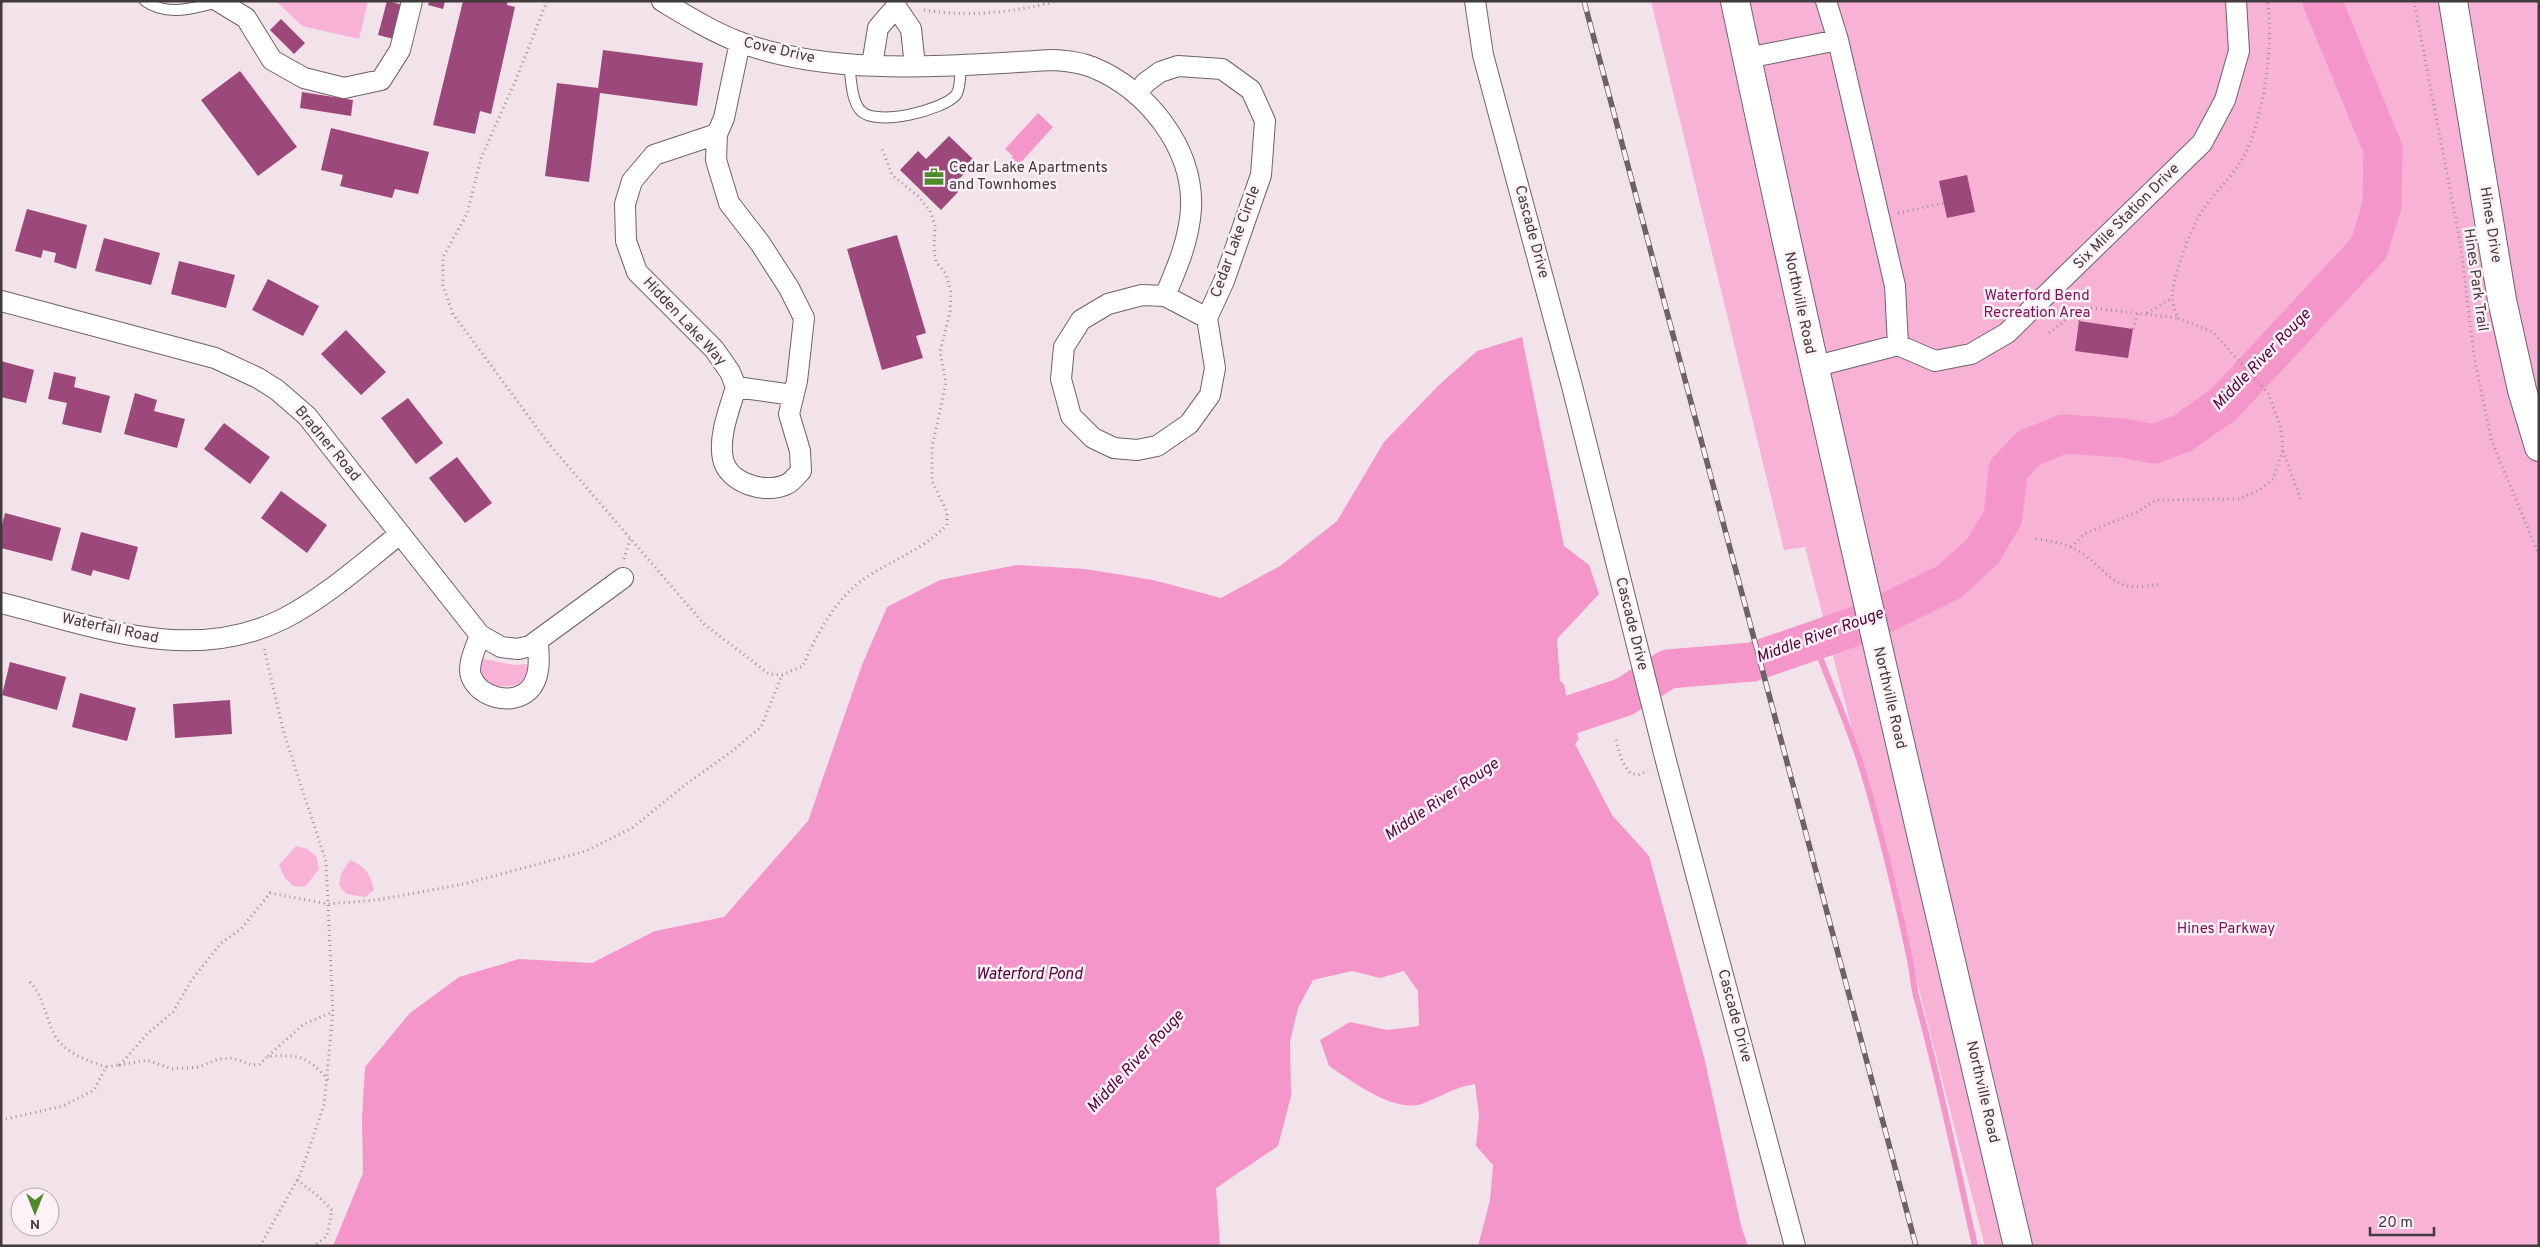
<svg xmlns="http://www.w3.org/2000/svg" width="2540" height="1247" viewBox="0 0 2540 1247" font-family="Overpass,sans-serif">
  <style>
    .green { fill: #f7b2d6 }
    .water { fill: #f496c9 }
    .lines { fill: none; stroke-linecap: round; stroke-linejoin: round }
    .stream { stroke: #f496c9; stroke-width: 6 }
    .river { stroke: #f496c9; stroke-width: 39 }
    .building { fill: #9d487a }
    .lane-casing { stroke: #6f6269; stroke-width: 12 }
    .street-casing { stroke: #6f6269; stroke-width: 22 }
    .secondary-casing { stroke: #6f6269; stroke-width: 30 }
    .path { stroke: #9e9298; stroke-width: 3; stroke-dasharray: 1 4; stroke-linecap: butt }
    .lane { stroke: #fff; stroke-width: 10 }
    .street { stroke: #fff; stroke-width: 20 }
    .secondary { stroke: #fff; stroke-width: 28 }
    .rail-casing { stroke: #6a6266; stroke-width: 5.5 }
    .rail { stroke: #fef1f7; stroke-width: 4; stroke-dasharray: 11; stroke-linecap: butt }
    .labels { text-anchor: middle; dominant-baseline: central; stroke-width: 5; stroke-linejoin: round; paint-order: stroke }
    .street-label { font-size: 15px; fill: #413b3e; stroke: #fef1f7 }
    .poi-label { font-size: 15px; fill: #413b3e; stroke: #fef1f7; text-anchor: start }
    .park-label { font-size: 15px; fill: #7f105a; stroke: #fef1f7 }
    .water-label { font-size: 16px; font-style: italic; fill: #530038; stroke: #fef1f7 }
  </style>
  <rect width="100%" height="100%" fill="#f2e2ea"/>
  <path class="green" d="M276,1H368L359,39L302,26Z
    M1651,1H2539V1246H1985L1805,547L1784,550Z
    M483,659L514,665L527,664C530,690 505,688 488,684C481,676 476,668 483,659Z
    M296,846L307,849L316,856L319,869L305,887L293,886L285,878L279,865Z
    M350,860C365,866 371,874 374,890L365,897L346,894L339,885L341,874Z"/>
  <path class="water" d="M1038,113L1053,127L1014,170L1007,163L1013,156L1005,149Z
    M1522,337L1564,546L1589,565L1599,594L1557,639L1560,681L1564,684L1570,715L1579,739L1575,744L1612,815L1649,856L1704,1057L1741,1226L1748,1246H1478L1490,1200L1493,1165L1476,1146L1479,1115L1475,1084C1455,1087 1442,1096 1424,1103C1396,1115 1352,1081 1329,1066L1320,1040L1350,1022L1387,1030L1419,1026L1418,991L1404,971L1380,978L1352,971L1313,980L1298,1008L1290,1041L1291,1096L1278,1146L1216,1188L1220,1246H333L363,1173L362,1119L365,1067L410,1013L459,977L519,959L592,963L655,931L724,917L808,821L862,665L887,607L940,580L1017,565L1085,569L1153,580L1221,598L1280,566L1337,521L1384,442L1439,385L1477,351Z"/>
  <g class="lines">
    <path class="stream" d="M1814,641C1830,686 1851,729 1864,775C1882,834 1896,895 1909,955C1912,968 1913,982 1916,996C1939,1078 1956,1162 1975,1246"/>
    <path class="river" d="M1570,715L1624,697L1668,669L1752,662L1865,623L1949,582L1983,551L2003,517L2008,470L2029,448L2063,434L2123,438L2154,444L2183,433L2224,404L2369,248L2382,205L2383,149L2322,1"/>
  </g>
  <path class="building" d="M387,1L403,5L394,39L378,35Z
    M429,1H445L443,9L428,5Z
    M463,1H508L507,5L515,7L491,114L480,111L475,134L433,125Z
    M281,19L305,43L294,54L270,30Z
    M603,50L703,63L697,106L600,93L589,182L545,176L557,83L598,88Z
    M240,71L297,147L258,176L201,100Z
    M302,92L353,100L351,116L300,108Z
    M331,128L429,152L418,194L395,189L392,198L340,186L343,175L321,170Z
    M949,136L976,162L953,185L959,191L941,210L900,170L918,151L926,159Z
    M1967,175L1975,212L1947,218L1939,181Z
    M27,209L87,225L76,269L54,262L56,253L43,250L41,258L15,251Z
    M897,235L926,333L916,336L923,358L882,370L847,249Z
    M104,238L160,253L151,285L95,271Z
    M179,261L235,275L226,308L171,294Z
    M268,279L319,306L303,336L252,310Z
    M2079,321L2133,329L2128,358L2075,351Z
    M346,330L386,372L361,395L321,354Z
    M1,361L34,370L26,403L1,397Z
    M54,372L76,377L74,387L110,396L101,433L62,424L67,403L48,399Z
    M135,393L157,400L154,411L185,419L177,448L124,434Z
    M408,398L443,443L416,464L381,418Z
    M224,423L270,457L250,484L204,449Z
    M457,457L492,503L465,523L429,478Z
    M281,491L327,525L307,553L261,518Z
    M5,513L61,528L52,561L1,548V529Z
    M81,532L138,547L129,580L93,570L91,576L71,570Z
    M10,662L66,677L57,710L2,695Z
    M80,693L136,708L127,741L72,727Z
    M230,700L232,734L175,738L173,704Z"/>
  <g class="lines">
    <defs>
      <path id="lane" d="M145,1C167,17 194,8 218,2
        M849,63C851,77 851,101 861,111C877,127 943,110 956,95C961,88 960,73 961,65"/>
      <path id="street" d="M218,1L246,18L272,60L304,78L344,88L381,80L400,50L412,1
        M662,1C687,16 711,31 739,42C836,78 953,65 1054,60C1067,61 1080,62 1092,67C1147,89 1194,148 1191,209C1189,240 1177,268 1165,296L1142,295L1108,304L1081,320L1064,347L1061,379L1071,416L1093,438L1114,448L1137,450L1157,446L1189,424L1210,395L1215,368L1207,318L1224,281L1261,175L1265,121L1251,90L1222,69L1178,66L1160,72L1145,83L1137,95
        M1475,1L1483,55L1572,386L1666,761L1795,1246
        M1826,1L1838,40L1895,286L1898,345
        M1747,58L1838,40
        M872,65L878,28L896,7L911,29L915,66
        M717,134L654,155L632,181L625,204L626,241L637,272L714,349L730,372L736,387C730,408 718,436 723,459C728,483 766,495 787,484C792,482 797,475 801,471L800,451L789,414L797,381L804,318L789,288L760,243L729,203L716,160L717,134L724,118L740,42
        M1165,296L1207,318
        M1,301L215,358L258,378L277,390L307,416L480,635L501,647L518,649L530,646L623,578
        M1813,367L1898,345L1935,361L1971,354L2007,333L2202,143L2225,100L2239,51L2236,1
        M736,387L793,395
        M1,603C94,626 191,665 283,619C326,597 363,563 400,534
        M480,635C476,647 467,665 471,676C479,698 512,706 529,690C541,678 539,658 538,643"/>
      <path id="secondary" d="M1735,1C1823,417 1920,832 2018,1246
        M2453,1L2502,300L2522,390L2539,447"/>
    </defs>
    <use href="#lane" class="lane-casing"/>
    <use href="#street" class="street-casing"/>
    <use href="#secondary" class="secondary-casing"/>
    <path class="path" d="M547,1L515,82L481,158L467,214L443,257V285L453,314L549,444L704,624L769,674L782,675L803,666C816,635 836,598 864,579C893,559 921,551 947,525V512L932,481V447L946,383L940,352L950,312L951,293L946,274L936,262L934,250L935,225L930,211L918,196L892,175L881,146
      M2414,1L2460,242L2475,362L2492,442L2539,555
      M924,10C967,17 1014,13 1056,1
      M1898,213L1944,203
      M2079,310V321
      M2147,313L2172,298
      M2133,329L2138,312
      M2049,333L2079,310L2093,308L2177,318
      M2283,451L2301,500
      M2036,539C2054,541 2072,545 2086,556C2117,582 2117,592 2160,584
      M2071,547L2084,534L2137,512L2156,500L2239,499L2258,491L2273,479L2283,450L2281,428L2268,393L2213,332L2177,318C2176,312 2173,305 2172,299C2171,282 2190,231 2199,216C2211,195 2231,179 2243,158C2263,121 2275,43 2267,1
      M624,559L630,539
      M1616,740L1622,761L1630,773L1638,775L1648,771
      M30,982C44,997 45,1016 54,1034C64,1053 88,1061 106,1067
      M268,1056L304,1024L333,1012
      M328,1080C307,1055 299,1055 268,1056L259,1065H252L232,1058L218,1059L199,1067L172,1069L147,1060L120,1065L147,1034L173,1012L191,981L221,943L241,929L270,893L328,904L377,900L464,884L586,851L632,828L685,785L731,752L761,727L782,675
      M1,1120L63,1106L94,1090L106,1067L120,1065
      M297,1180L317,1195L332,1210L327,1236L314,1246
      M260,1246L300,1175L324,1105L333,1012L326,862L283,730L264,648"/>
    <use href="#lane" class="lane"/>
    <use href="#street" class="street"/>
    <use href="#secondary" class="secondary"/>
    <defs>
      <path id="rail" d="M1584,1L1916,1246"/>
    </defs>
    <use href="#rail" class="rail-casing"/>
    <use href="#rail" class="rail"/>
  </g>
  <defs>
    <symbol id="office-bare" viewBox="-9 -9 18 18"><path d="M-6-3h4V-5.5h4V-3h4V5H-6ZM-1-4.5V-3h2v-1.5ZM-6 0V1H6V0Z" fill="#4d8b2b" stroke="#fef1f7" stroke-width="2.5" paint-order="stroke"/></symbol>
  </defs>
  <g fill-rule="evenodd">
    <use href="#office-bare" x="920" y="163" width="28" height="28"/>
  </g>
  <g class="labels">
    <g class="street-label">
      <text transform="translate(779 51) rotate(13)">Cove Drive</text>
      <text transform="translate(2127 217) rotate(-45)">Six Mile Station Drive</text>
      <text transform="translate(2490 225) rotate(81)">Hines Drive</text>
      <text transform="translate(1531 232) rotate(75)">Cascade Drive</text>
      <text transform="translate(1236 242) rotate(-70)">Cedar Lake Circle</text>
      <text transform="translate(2475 280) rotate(82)">Hines Park Trail</text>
      <text transform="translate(1799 303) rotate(78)">Northville Road</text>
      <text transform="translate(684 322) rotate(47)">Hidden Lake Way</text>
      <text transform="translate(327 444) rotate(50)">Bradner Road</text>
      <text transform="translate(1631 624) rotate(76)">Cascade Drive</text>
      <text transform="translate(110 629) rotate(12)">Waterfall Road</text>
      <text transform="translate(1889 698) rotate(77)">Northville Road</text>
      <text transform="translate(1734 1016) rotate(75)">Cascade Drive</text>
      <text transform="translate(1982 1092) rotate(77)">Northville Road</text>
    </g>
    <g class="poi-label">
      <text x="949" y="168">Cedar Lake Apartments<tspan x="949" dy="17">and Townhomes</tspan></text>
    </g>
    <g class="park-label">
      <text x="2037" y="296">Waterford Bend<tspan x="2037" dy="17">Recreation Area</tspan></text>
      <text x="2226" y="929">Hines Parkway</text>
    </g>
    <g class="water-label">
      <text transform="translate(2262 360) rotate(-46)">Middle River Rouge</text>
      <text transform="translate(1820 636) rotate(-20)">Middle River Rouge</text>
      <text transform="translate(1442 800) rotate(-34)">Middle River Rouge</text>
      <text x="1029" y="975">Waterford Pond</text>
      <text transform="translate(1136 1062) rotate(-47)">Middle River Rouge</text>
    </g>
  </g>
  <rect width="2540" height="1247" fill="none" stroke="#413b3e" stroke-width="5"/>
  <g transform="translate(35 1212) rotate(180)"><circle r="24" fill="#fef1f7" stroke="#b2a8ad"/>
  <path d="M0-4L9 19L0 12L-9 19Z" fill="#4d8b2b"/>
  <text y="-8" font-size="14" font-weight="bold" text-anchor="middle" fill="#413b3e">N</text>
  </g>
  <path d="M2370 1227v8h64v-8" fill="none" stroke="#413b3e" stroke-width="2.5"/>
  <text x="2378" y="1227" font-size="15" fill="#413b3e" stroke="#fef1f7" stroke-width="4" paint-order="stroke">20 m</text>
</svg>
